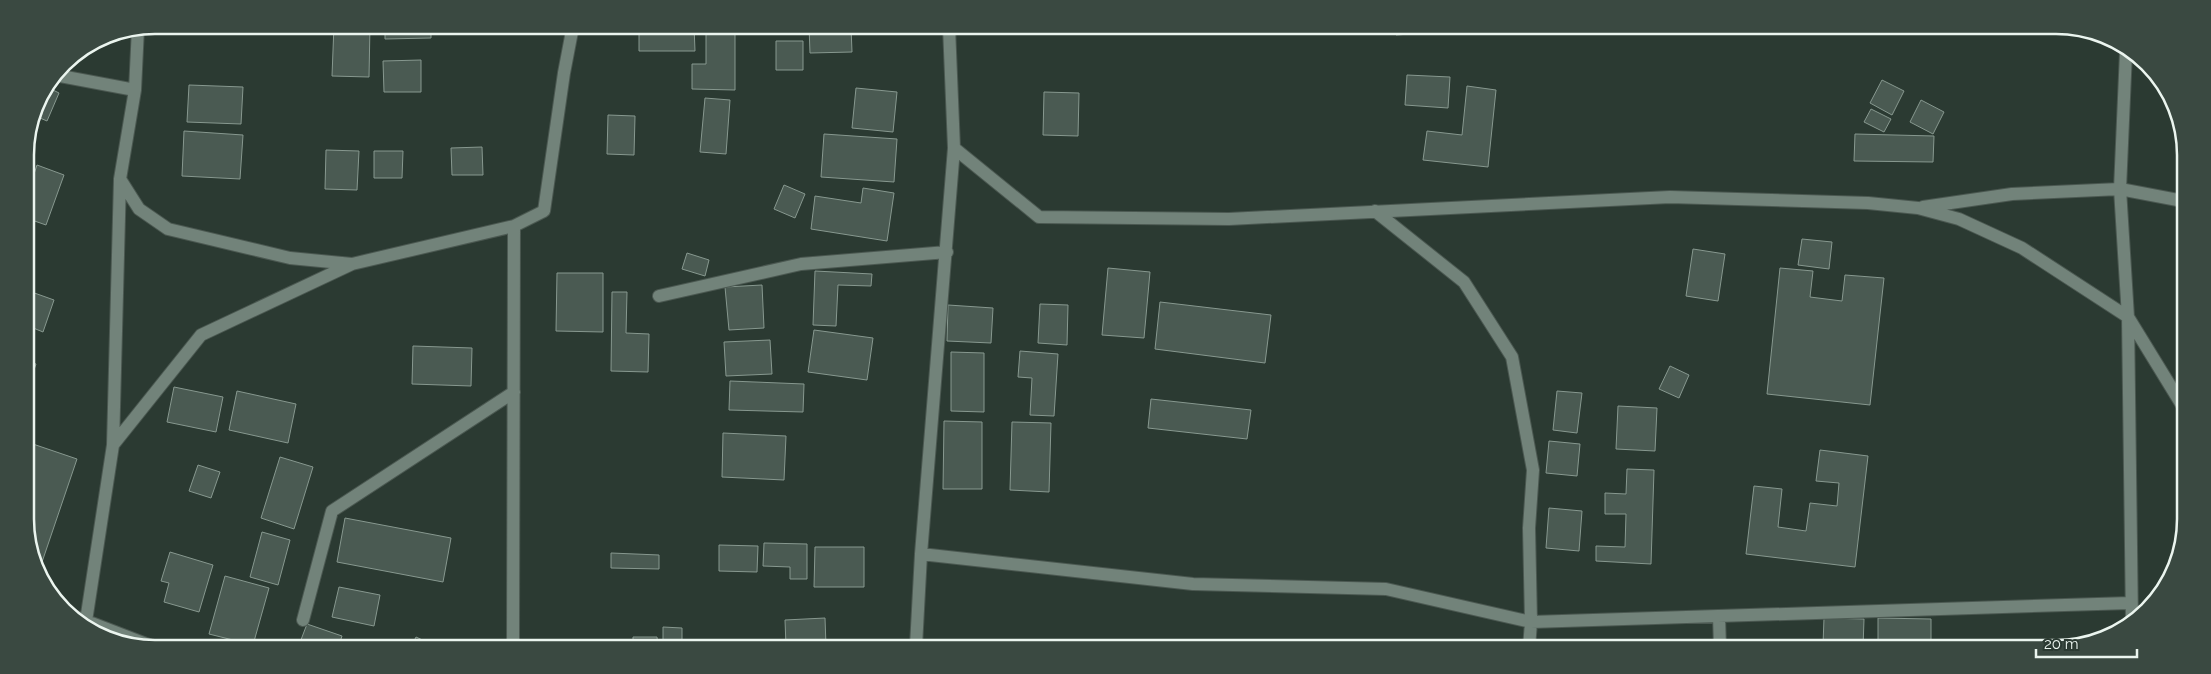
<svg xmlns="http://www.w3.org/2000/svg" width="2211" height="674" viewBox="0 0 2211 674" font-family="Raleway,sans-serif">
  <style>
    .building { fill: #4a5a52; stroke: #87988f }
    .lines { fill: none; stroke-linecap: round; stroke-linejoin: round }
    .minor-casing { stroke: #4b5851; stroke-width: 14 }
    .minor { stroke: #72837a; stroke-width: 12 }
    .rim { fill: none; stroke: #ebf5ef; stroke-width: 2.5 }
  </style>
  <rect width="100%" height="100%" fill="#2b3a32"/>
  <path class="building" d="M334,25H370L369,77L332,76Z
    M385,26H431V38L385,39Z
    M639,26H694L695,51H639Z
    M706,26H735V90L692,89V64H706Z
    M809,26L851,27L852,52L810,53Z
    M1396,28H1424V33L1396,35Z
    M776,41H803V70H776Z
    M421,60V92H384L383,61Z
    M1407,75L1450,77L1448,108L1405,105Z
    M1882,80L1904,91L1892,115L1870,103Z
    M189,85L243,87L241,124L187,122Z
    M1467,86L1496,90L1488,167L1423,160L1427,131L1462,135Z
    M47,87L59,93L47,121L33,115L35,105Z
    M856,88L897,92L893,132L852,128Z
    M1044,92L1079,93L1078,136L1043,135Z
    M705,98L730,100L726,154L700,152Z
    M1921,100L1944,112L1933,134L1910,122Z
    M1871,109L1891,119L1884,132L1864,122Z
    M608,115L635,116L634,155L607,154Z
    M184,131L243,135L240,179L182,176Z
    M824,134L897,139L894,182L821,177Z
    M1855,134L1934,136L1933,162L1854,161Z
    M482,147L483,175H452L451,148Z
    M326,150L359,151L357,190L325,189Z
    M374,151H403L402,178H374Z
    M37,165L64,175L46,225L26,218V198Z
    M784,185L805,194L795,218L774,209Z
    M863,188L894,193L887,241L811,229L815,196L861,203Z
    M1802,239L1832,242L1829,269L1798,265Z
    M1693,249L1725,254L1718,301L1686,296Z
    M687,253L709,260L705,276L682,269Z
    M1108,268L1150,272L1144,338L1102,335Z
    M1780,268L1813,271L1810,297L1842,301L1845,275L1884,278L1870,405L1767,394Z
    M815,271L872,274L871,286L838,285L836,326L813,325Z
    M557,273H603V332L556,331Z
    M762,285L764,328L729,330L725,287Z
    M26,290L54,300L43,332L26,325Z
    M612,292H627L626,333L649,334L648,372L611,371Z
    M1160,302L1271,315L1265,363L1155,349Z
    M1040,304L1068,305L1067,345L1038,343Z
    M948,305L993,308L991,343L947,341Z
    M814,330L873,338L867,380L808,372Z
    M770,340L772,374L726,376L724,342Z
    M413,346L472,348L471,386L412,384Z
    M1020,351L1058,354L1054,416L1030,415L1032,378L1018,377Z
    M951,352L984,353V412L951,411Z
    M26,360L36,364L27,390Z
    M1670,366L1689,375L1679,398L1659,389Z
    M730,381L804,384L803,412L729,410Z
    M174,387L223,397L216,432L167,422Z
    M237,391L296,404L288,443L229,430Z
    M1557,391L1582,393L1577,433L1553,430Z
    M1151,399L1251,410L1247,439L1148,428Z
    M1618,406L1657,408L1655,451L1616,449Z
    M944,421L982,422V489H943Z
    M1012,422L1051,423L1049,492L1010,490Z
    M723,433L786,436L784,480L722,477Z
    M1549,441L1580,444L1577,476L1546,473Z
    M27,442L77,459L40,568L27,544Z
    M1820,450L1868,456L1855,567L1746,554L1754,486L1782,489L1778,527L1806,531L1810,503L1837,506L1839,483L1816,481Z
    M280,457L313,467L294,529L261,518Z
    M198,465L220,472L211,498L189,491Z
    M1627,469L1654,470L1651,564L1596,561V546L1625,547L1626,514H1605V493L1626,494Z
    M1549,508L1582,511L1579,551L1546,548Z
    M345,518L451,538L443,582L337,562Z
    M262,532L290,540L278,585L250,577Z
    M764,543L807,544V579H790V567L763,566Z
    M719,545L758,546L757,572L719,571Z
    M815,547H864V587H814Z
    M170,552L213,565L199,612L164,602L169,583L161,581Z
    M611,553L659,555V569L611,568Z
    M225,576L269,588L253,645L209,634Z
    M339,587L380,595L374,626L332,617Z
    M825,618L826,646H786L785,620Z
    M1824,618L1864,619L1863,648H1831V645H1823Z
    M1878,618L1931,619V648H1878Z
    M307,624L342,636L339,645H299Z
    M663,627L682,628V642L663,641Z
    M416,637L431,644L430,645H412Z
    M633,637H657L658,646H633Z"/>
  <g class="lines">
    <defs>
      <path id="minor" d="M949,27L954,148L1039,217L1229,219L1670,197L1868,203L1918,208L1959,219L2022,248L2128,317L2182,405
        M138,28L135,90L120,179L139,209L168,229L290,258L352,264L514,226L544,211L564,73L573,26
        M2126,52L2120,189L2128,317L2132,623
        M55,75L135,90
        M1923,207L2012,194L2120,189L2183,201
        M1375,211L1464,282L1512,357L1533,470L1529,528L1531,622L1529,648
        M659,296L801,264L947,252
        M113,445L201,335L352,264
        M921,554L1193,584L1386,589L1531,622L2130,603
        M71,615L149,645
        M1719,616L1720,648
        M303,620L332,511L514,392
        M87,625L86,621L113,445L120,179
        M513,645L514,226
        M916,646L921,554L954,148"/>
    </defs>
    <use href="#minor" class="minor-casing"/>
    <use href="#minor" class="minor"/>
  </g>
  <path d="M0 0H2211V674H0ZM155 34H2056A121 121 0 0 1 2177 155V519A121 121 0 0 1 2056 640H155A121 121 0 0 1 34 519V155A121 121 0 0 1 155 34Z" fill="#3a4941" fill-rule="evenodd"/>
  <path class="rim" d="M155 34H2056A121 121 0 0 1 2177 155V519A121 121 0 0 1 2056 640H155A121 121 0 0 1 34 519V155A121 121 0 0 1 155 34Z"/>
  <path d="M2036 649v8h101v-8" fill="none" stroke="#ebf5ef" stroke-width="2.5"/>
  <text x="2044" y="649" font-size="15" fill="#ebf5ef" stroke="#2b3a32" stroke-width="4" paint-order="stroke">20 m</text>
</svg>
